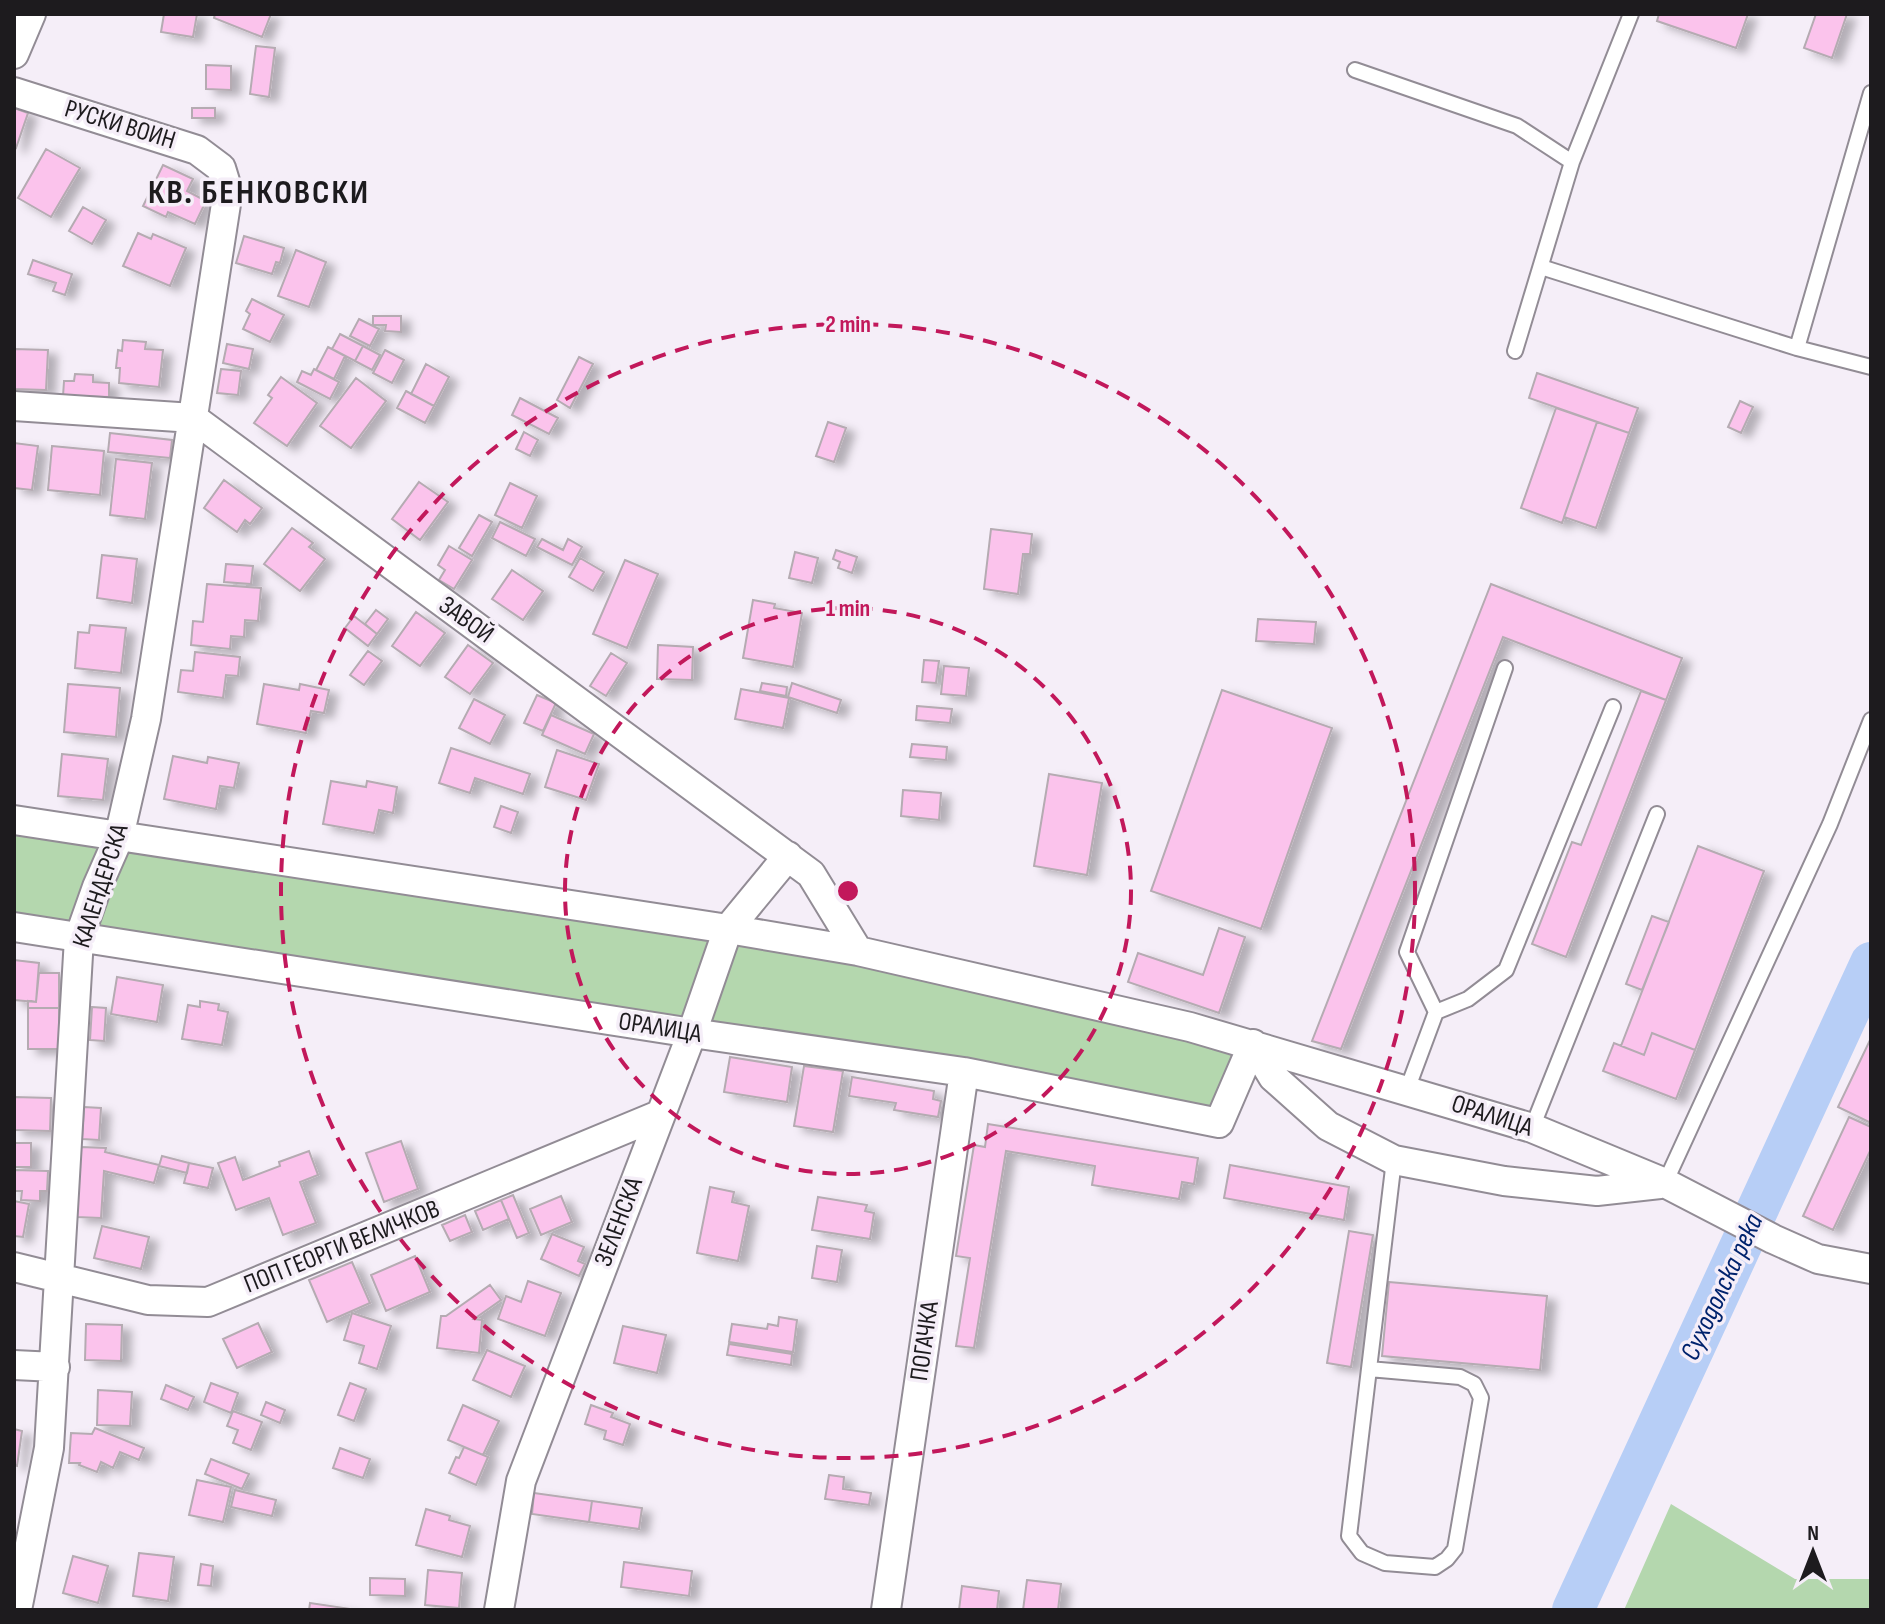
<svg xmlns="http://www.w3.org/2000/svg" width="1885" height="1624" viewBox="0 0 1885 1624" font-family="'Sofia Sans Condensed',sans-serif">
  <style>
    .green { fill: #b4d7ae }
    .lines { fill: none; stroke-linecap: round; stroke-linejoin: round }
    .river { stroke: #b7cef6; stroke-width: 42 }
    .building { fill: #fbc3ec; stroke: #b5abb2; stroke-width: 2; filter: url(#shadow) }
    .lane-casing { stroke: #928c95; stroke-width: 18 }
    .street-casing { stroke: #928c95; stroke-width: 32 }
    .lane { stroke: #fff; stroke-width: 14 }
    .street { stroke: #fff; stroke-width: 28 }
    .ring { fill: none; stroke: #c2185b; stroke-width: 4; stroke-dasharray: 14 10 }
    .labels { text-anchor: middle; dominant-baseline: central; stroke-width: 7; stroke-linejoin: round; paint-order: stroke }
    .street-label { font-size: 26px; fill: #1d1b1e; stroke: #f5eef8 }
    .water-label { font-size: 28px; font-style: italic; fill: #00236d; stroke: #f5eef8 }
    .district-label { font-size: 34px; font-weight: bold; letter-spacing: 2px; fill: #1d1b1e; stroke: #f5eef8 }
    .centre { fill: #c2185b; stroke: #f5eef8; stroke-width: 4 }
    .ring-label { font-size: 24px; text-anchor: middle; font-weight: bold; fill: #c2185b; stroke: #f5eef8; stroke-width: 7; stroke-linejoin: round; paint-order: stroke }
  </style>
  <defs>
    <filter id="shadow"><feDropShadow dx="9" dy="5" stdDeviation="4" flood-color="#0004"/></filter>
  </defs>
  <rect width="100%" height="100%" fill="#f5eef8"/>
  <path class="green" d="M14,820L728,929L1253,1044L1219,1123L14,927Z
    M1671,1504L1795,1579H1871V1610H1624Z"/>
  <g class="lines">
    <path class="river" d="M1573,1610L1871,963"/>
  </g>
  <path class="building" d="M164,14H197L193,37L161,32Z
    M215,14H271L262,37L214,18Z
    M1659,14H1748L1736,48L1657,21Z
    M1816,14H1847L1832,58L1804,48Z
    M256,46L275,48L269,97L250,94Z
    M206,65L231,66V90L206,89Z
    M14,108L28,113L16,148L14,147Z
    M192,108H215V118H192Z
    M46,149L80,168L51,217L18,198Z
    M163,165L193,179L187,191L206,201L195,224L168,212L166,217L143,206Z
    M83,207L106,220L92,244L69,231Z
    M138,233L151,239L153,234L186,248L170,286L123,266Z
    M244,236L284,248L280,263L276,262L272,274L236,263Z
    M296,250L326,262L309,307L278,296Z
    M33,260L72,274L65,295L53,291L56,283L28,274Z
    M252,299L284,315L270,342L243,329L250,314L246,311Z
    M373,316H401V332L385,331L386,325H373Z
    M359,319L379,329L370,346L350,336Z
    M340,334L363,346L355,361L332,349Z
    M123,340L146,342L145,349L163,350L159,387L119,383L120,368H116L118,350L122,351Z
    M227,344L253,349L249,369L223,363Z
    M363,346L380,355L372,370L355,361Z
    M328,347L345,356L334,379L316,370Z
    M14,349L48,350L46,390L14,389Z
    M385,350L404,360L392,383L373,373Z
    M579,357L593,364L570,408L557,400Z
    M426,364L449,377L434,406L411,394Z
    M221,369L241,371L238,395L217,393Z
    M314,369L339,382L330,399L297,382L302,371L311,375Z
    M1537,373L1638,408L1629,433L1529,398Z
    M75,374L93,375V382L109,383V397L63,396L64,381H74Z
    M281,377L317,403L287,446L254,423L272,398L268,395Z
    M356,378L386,401L351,448L320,426Z
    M406,391L434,406L425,423L397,408Z
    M520,398L558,418L549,434L512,415Z
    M1740,401L1753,407L1741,433L1728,427Z
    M1556,408L1597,422L1562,523L1521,508Z
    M828,422L846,428L834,462L816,456Z
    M1597,422L1629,433L1596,528L1564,517Z
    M524,432L538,440L530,456L516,449Z
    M110,433L172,440L170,458L108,452Z
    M14,443L38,446L32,490L14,488Z
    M52,446L104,451L100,495L48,490Z
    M116,459L152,463L145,519L110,515Z
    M224,480L262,508L250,524L245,520L237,532L204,508Z
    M419,482L448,502L420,540L392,519Z
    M510,483L537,496L522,528L495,515Z
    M479,515L492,522L472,556L459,548Z
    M500,522L535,539L526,556L492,538Z
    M292,528L313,543L309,547L325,559L300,591L264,564Z
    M991,529L1032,534L1030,554H1023L1018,594L984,589Z
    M542,539L563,550L568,539L582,547L572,565L537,547Z
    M449,546L472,560L454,589L439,580L445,570L438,565Z
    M836,550L857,557L852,573L838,568L840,562L833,559Z
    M795,552L818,558L812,583L789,578Z
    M102,555L137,559L132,603L97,598Z
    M580,558L604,572L593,591L569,577Z
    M625,560L658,574L627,648L593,634Z
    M226,564L253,566L251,584L224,582Z
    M512,570L543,591L523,620L492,599Z
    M207,584L261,588L258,621L245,620L244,637L231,636L230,649L191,645L193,621L203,622Z
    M1491,584L1682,658L1666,700L1503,637L1341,1049L1312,1041Z
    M753,600L775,604L774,608L802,613L793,667L743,658Z
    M376,610L388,619L377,634L365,624Z
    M416,612L445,633L420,666L392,646Z
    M354,616L377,634L368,646L345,628Z
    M1258,619L1316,622L1314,644L1256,641Z
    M90,625L126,628L121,673L75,668L78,632L89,633Z
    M468,645L493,663L470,694L445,677Z
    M658,645L693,647L692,680L657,679Z
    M368,651L382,661L364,685L350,675Z
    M195,652L240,657L238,676L226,675L223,698L178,692L181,670L193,671Z
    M611,653L627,663L606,696L590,686Z
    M924,660L939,661L936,683L922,682Z
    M944,666L969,668L966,696L941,694Z
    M762,683L787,687L786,696L760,691Z
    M792,683L841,700L837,713L788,697Z
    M68,684L120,688L116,737L64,732Z
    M264,684L299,690L300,684L329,690L324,713L311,711L306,733L257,724Z
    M741,689L789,698L783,728L735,719Z
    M1222,690L1332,728L1261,929L1151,891Z
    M1641,691L1666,700L1566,957L1532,944L1572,842L1581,845Z
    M537,695L556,703L543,731L524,723Z
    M474,699L505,715L490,744L459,728Z
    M917,706L952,709L950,723L916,720Z
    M551,715L594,734L585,754L542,735Z
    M912,744L947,747L946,760L910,757Z
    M451,748L530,774L523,794L475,778L470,793L439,783Z
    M557,750L599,764L586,800L545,787Z
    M62,754L108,759L103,800L58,796Z
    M173,756L207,763L208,757L239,763L234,788L220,786L216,809L164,799Z
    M1049,774L1102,783L1087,875L1034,866Z
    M331,781L366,787L367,781L397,787L393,813L379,810L374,833L323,824Z
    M903,790L941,793L939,820L901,816Z
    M501,806L518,812L511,833L494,827Z
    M1698,846L1764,871L1695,1050L1652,1033L1644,1055L1621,1046Z
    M1652,916L1669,922L1642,990L1626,984Z
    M1219,928L1245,937L1219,1013L1128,982L1138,953L1203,975Z
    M14,960L39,963L36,1002L14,1000Z
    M39,973H59V1008H28V1001L36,1002Z
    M117,977L163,985L157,1022L111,1014Z
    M200,1001L219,1004L218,1010L228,1012L222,1045L182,1039L188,1005L200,1007Z
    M92,1007L106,1008L104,1041L90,1040Z
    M28,1008H59V1049H28Z
    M1652,1033L1695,1050L1676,1099L1603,1071L1614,1043L1644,1055Z
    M1871,1038V1123L1838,1107Z
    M730,1057L792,1067L787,1102L724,1092Z
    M804,1066L843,1071L833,1132L794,1126Z
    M852,1077L934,1091L933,1099L941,1101L938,1117L894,1110L896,1103L849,1096Z
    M14,1097L51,1098L50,1131L14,1130Z
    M84,1107L101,1108L99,1140L82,1139Z
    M1849,1117L1871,1127V1149L1833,1230L1803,1216Z
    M988,1124L1198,1158L1194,1184L1182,1182L1179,1199L1092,1185L1095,1166L1006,1151L974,1348L956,1346L970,1258L956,1256L974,1145L985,1147Z
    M401,1141L418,1189L384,1202L366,1153Z
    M14,1143H31V1167H14Z
    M81,1147L106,1148L105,1152L159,1165L154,1183L104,1171L101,1218L76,1217Z
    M309,1151L318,1175L300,1182L316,1223L283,1235L269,1198L236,1210L218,1163L235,1157L243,1180L280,1166L279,1162Z
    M162,1156L189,1163L187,1173L159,1166Z
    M189,1163L213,1168L208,1188L184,1183Z
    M1230,1165L1349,1187L1344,1220L1224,1198Z
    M14,1170L48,1171L47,1191H40V1201L21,1200L22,1191H14Z
    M710,1187L734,1192L732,1202L749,1206L738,1261L697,1253Z
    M513,1195L529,1233L517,1238L501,1200Z
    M561,1196L572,1222L541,1235L530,1209Z
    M818,1197L867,1205L865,1211L874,1213L870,1239L812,1230Z
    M501,1200L509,1219L483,1230L475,1211Z
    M14,1201L29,1204L23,1237L14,1236Z
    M465,1215L472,1232L450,1241L442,1225Z
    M102,1226L149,1237L141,1269L94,1258Z
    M1349,1231L1373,1235L1351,1367L1327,1363Z
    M552,1234L584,1247L578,1261L585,1264L579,1276L541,1259Z
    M817,1246L842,1250L837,1282L812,1278Z
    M415,1256L430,1292L386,1311L371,1275Z
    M352,1262L370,1303L327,1322L309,1280Z
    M528,1281L561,1293L545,1336L498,1319L506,1296L521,1302Z
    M1389,1282L1547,1296L1540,1370L1382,1356Z
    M490,1285L501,1300L474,1319L482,1320L479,1353L437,1348L441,1316H446Z
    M352,1313L391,1326L377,1369L359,1363L364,1346L344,1340Z
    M779,1317L797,1320L793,1352L729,1342L732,1324L767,1329L768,1324L778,1326Z
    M258,1323L272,1352L237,1368L223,1339Z
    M86,1324L122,1325L121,1361L85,1360Z
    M623,1326L666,1335L657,1373L614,1363Z
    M729,1344L792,1354L791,1365L727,1355Z
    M487,1350L525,1366L511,1397L473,1380Z
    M211,1383L238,1393L231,1413L204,1402Z
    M350,1383L366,1389L354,1421L338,1415Z
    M166,1385L194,1397L188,1410L161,1399Z
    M98,1390L132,1392L130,1426L97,1425Z
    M266,1402L285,1410L280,1423L261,1415Z
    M463,1405L499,1421L483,1455L448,1440Z
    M591,1405L613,1413L611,1417L630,1424L623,1445L604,1439L606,1431L585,1424Z
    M233,1411L262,1422L251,1450L233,1443L238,1430L227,1426Z
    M95,1428L144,1448L139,1460L120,1452L113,1468L101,1462L97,1472L79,1465L80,1463H69L71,1433L92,1434Z
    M14,1429L22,1431L17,1466L14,1465Z
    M464,1447L488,1457L476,1485L449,1473L456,1457L459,1458Z
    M340,1448L370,1459L363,1478L333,1468Z
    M211,1459L249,1474L242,1489L205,1474Z
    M829,1475L844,1477L843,1489L871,1493L869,1505L825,1499Z
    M197,1480L231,1487L223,1522L189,1515Z
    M235,1490L276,1500L272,1516L231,1507Z
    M534,1493L592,1501L589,1522L532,1514Z
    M592,1501L642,1508L639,1529L589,1522Z
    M426,1509L450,1516L449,1520L470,1526L462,1557L416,1545Z
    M139,1553L174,1557L168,1601L133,1596Z
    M73,1556L108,1566L98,1603L63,1593Z
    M624,1562L692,1571L689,1596L621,1587Z
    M201,1564L213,1566L211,1586L198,1585Z
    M428,1570L462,1573L459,1608L425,1605Z
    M370,1578L405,1579V1596L370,1595Z
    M1027,1580L1061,1584L1058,1610H1023Z
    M962,1586L999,1591L997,1610H959Z
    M310,1603L351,1609V1610H309Z"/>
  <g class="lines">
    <defs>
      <path id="lane" d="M1355,70L1517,126L1572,162
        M1541,267L1797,348L1871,367
        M1797,348L1871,93
        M1515,351L1572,162L1631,14
        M1436,1012L1407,952L1505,668
        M1407,1090L1436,1012L1468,999L1506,970L1613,707
        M1532,1128L1657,814
        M1665,1183L1830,824L1871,720
        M1369,1369L1460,1377L1474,1384L1481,1398L1455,1549L1447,1559L1435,1567L1385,1563L1362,1553L1349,1536L1394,1160"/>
      <path id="street" d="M14,54L31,14
        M14,92L197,150L221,168L228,191L146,719L119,837L97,887L79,938L49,1448L17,1610
        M14,406L193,418L811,874L858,951
        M14,820L728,929L858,951L1190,1027L1532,1128L1665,1183L1773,1239L1818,1259L1871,1269
        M14,927L692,1033L964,1072L1219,1123L1253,1044
        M1253,1044L1273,1077L1328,1126L1394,1160L1504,1181L1597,1191L1660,1184
        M14,1267L148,1300L208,1302L659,1115
        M14,1365L55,1367
        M499,1610L521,1481L692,1033L728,929L788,856
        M886,1610L964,1072"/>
    </defs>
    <use href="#lane" class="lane-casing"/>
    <use href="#street" class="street-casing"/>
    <use href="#lane" class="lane"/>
    <use href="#street" class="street"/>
  </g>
  <g class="ring">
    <circle cx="848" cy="891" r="283"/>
    <circle cx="848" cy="891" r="567"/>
  </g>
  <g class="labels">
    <g class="street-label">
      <text transform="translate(120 125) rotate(17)">РУСКИ ВОИН</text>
      <text transform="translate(466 620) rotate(36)">ЗАВОЙ</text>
      <text transform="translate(101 886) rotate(-72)">КАЛЕНДЕРСКА</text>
      <text transform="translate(660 1028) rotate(9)">ОРАЛИЦА</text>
      <text transform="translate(1492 1116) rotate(18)">ОРАЛИЦА</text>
      <text transform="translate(619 1222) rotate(-69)">ЗЕЛЕНСКА</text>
      <text transform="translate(342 1247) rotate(-22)">ПОП ГЕОРГИ ВЕЛИЧКОВ</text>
      <text transform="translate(925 1341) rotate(-82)">ПОГАЧКА</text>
    </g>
    <g class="water-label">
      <text transform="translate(1722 1287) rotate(-65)">Суходолска река</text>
    </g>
    <g class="district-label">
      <text x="259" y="192">КВ. БЕНКОВСКИ</text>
    </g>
  </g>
  <circle cx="848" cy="891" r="12" class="centre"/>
  <g class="ring-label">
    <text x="848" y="332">2 min</text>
    <text x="848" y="616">1 min</text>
  </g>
  <rect width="1885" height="1624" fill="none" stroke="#1d1b1e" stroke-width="32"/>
  <g transform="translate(1813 1552)" stroke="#f5eef8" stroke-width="6" paint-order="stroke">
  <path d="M0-6L14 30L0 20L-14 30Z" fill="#1d1b1e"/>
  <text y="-12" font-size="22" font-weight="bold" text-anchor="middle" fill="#1d1b1e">N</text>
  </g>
</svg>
